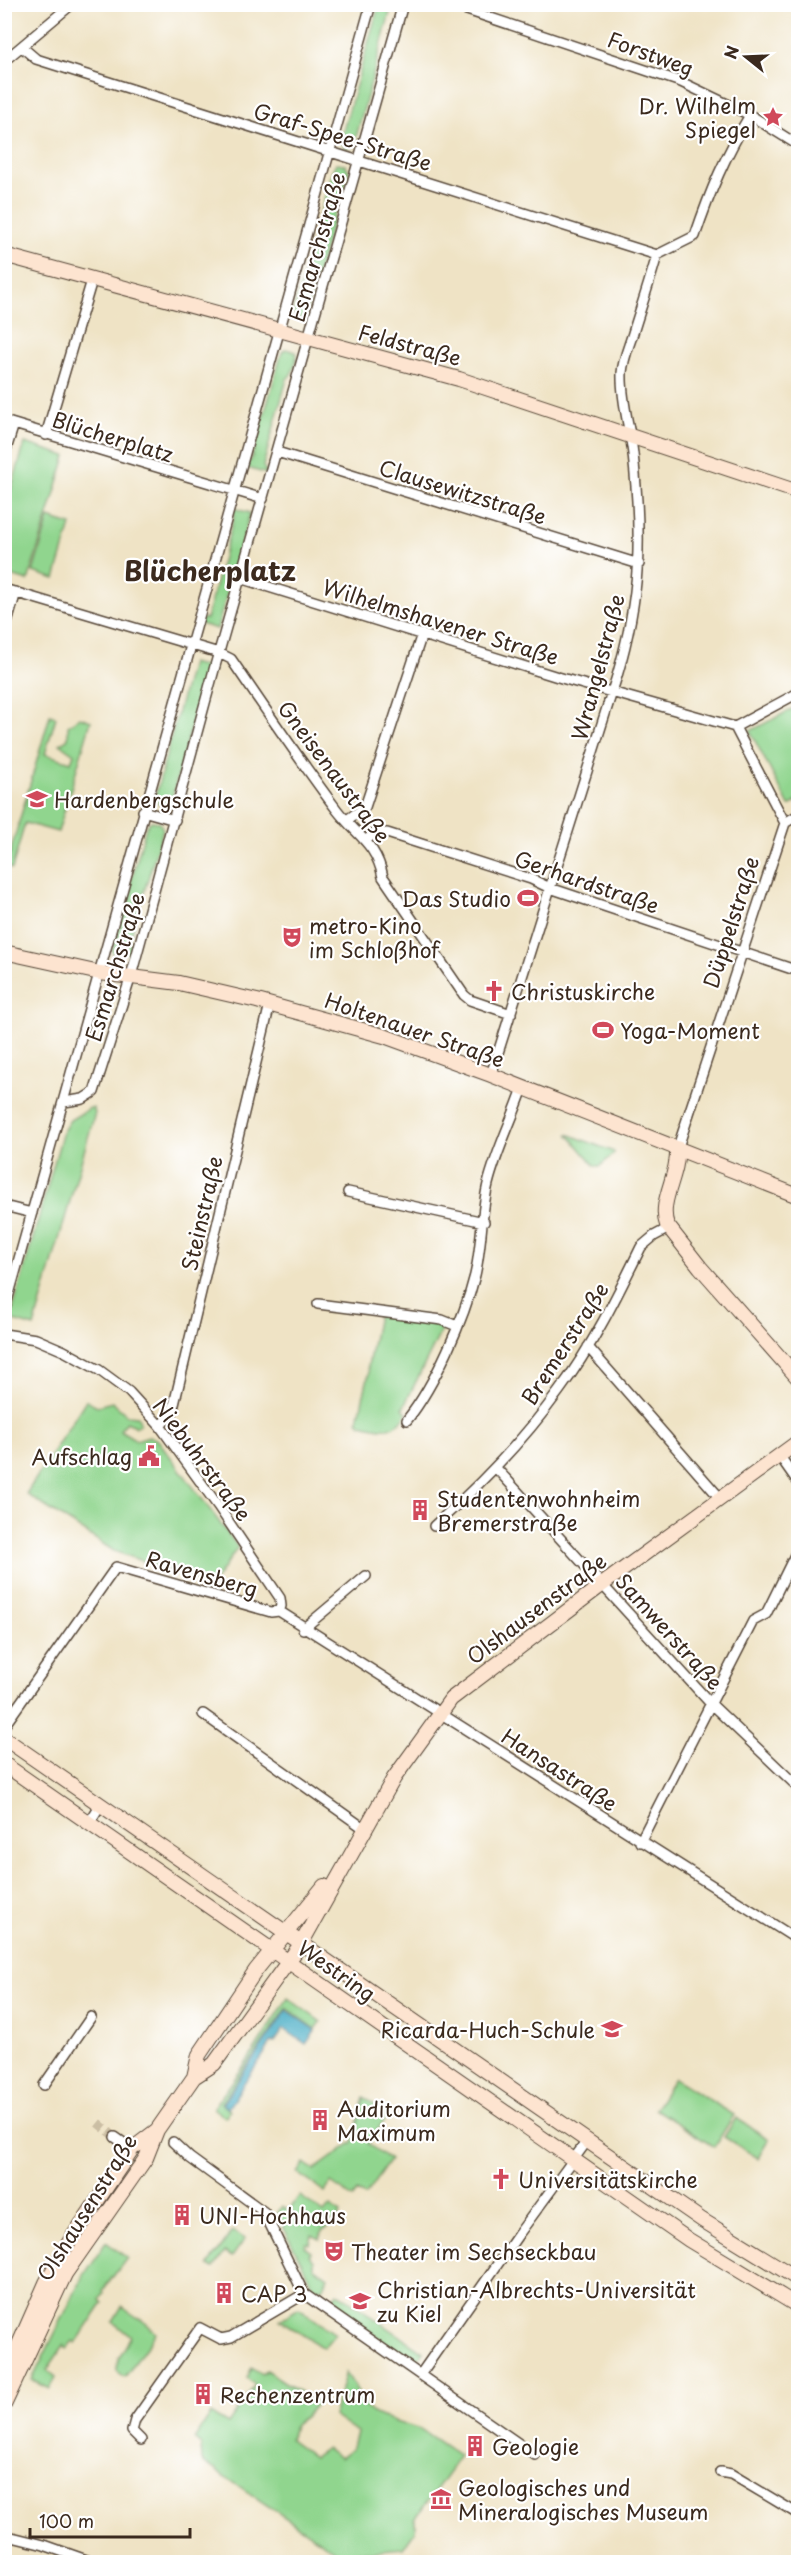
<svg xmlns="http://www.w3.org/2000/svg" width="803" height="2567" viewBox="0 0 803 2567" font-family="'Playpen Sans',sans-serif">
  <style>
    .green { fill: #90d58e; stroke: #668056; stroke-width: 1.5 }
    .water { fill: #43aac3; stroke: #3f6a70; stroke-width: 1.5 }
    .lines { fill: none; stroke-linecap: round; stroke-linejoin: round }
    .street-tunnel { stroke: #cbbea4; stroke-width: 9; stroke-dasharray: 9 4.5; stroke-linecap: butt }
    .street-casing { stroke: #564637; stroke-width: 12 }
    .secondary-casing { stroke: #564637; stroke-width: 16 }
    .street { stroke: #fff; stroke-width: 9 }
    .secondary { stroke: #fde4d0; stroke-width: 14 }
    .labels { text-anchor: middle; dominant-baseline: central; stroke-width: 4.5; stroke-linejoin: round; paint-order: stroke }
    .street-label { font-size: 21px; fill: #3b2a1e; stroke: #fff }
    .poi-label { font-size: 21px; fill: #3b2a1e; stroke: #fff; text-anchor: start }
    .district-label { font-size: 27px; font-weight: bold; fill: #3b2a1e; stroke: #fff }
  </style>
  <rect width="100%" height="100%" fill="#fff"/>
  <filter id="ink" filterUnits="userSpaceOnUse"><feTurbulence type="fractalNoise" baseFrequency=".0167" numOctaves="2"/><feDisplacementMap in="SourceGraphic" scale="12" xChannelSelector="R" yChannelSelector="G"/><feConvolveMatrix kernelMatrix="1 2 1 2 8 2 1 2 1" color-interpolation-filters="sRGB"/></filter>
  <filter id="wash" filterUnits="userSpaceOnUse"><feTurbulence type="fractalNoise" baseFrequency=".008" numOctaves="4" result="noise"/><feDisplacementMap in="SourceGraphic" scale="24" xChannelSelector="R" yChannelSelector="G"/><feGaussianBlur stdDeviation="1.35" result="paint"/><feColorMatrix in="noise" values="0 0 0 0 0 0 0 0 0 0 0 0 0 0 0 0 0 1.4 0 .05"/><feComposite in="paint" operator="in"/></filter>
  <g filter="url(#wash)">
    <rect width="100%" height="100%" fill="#efe3c5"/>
    <path class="green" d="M379,5H392L354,145L350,148H345L340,141Z
      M336,163L345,164L349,171L343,193L340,195L306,314L301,319L295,317L293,312L332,171Z
      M286,349L296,352C298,359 293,374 287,379L263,466L267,474L244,467L251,460L282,352Z
      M25,443L66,456L28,581L4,574L5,509Z
      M233,508L250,513L217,629L200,624L201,619H206L234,517Z
      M49,518L71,525L55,579L33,572Z
      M191,663L210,668L207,679L203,681L171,802L161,805L157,802L155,797Z
      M798,706V801L789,806L750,731Z
      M50,715L56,717L45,754L71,762L74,754L60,744L68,738V726L80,717L91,721L58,832L25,823L12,869L6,867Z
      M151,821L159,822L163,829L129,942L132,945L130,953L113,954L112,950L146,827Z
      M90,1108H93L95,1113L34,1327L10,1320L63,1131L70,1120Z
      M568,1134L614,1152V1154L600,1166H595Z
      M378,1315L401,1318V1321L419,1325L421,1320L437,1323L442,1329L403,1408L407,1413C395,1434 381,1429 361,1424L358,1420L369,1373L368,1366Z
      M86,1400L97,1406L112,1402L127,1415L138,1416L140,1423L136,1427L127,1422L120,1430L136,1440L149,1436L158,1440L238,1547L212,1585L114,1551L26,1494Z
      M288,1998L321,2022L316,2029L287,2008L221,2103L230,2110L225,2117L213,2108L246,2063Z
      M674,2078L734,2115L714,2147L655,2109Z
      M364,2097L388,2115L368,2144L390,2160L365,2196L357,2192L353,2198L331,2183L325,2192L297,2173L304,2163L314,2170L353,2142Z
      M736,2118L769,2139L758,2158L724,2137Z
      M300,2196L324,2213L330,2206L341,2213L337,2220L328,2222V2228L322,2230L320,2239L312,2235L310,2244L306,2243L305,2246L311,2252L309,2255L314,2261V2267L328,2277L323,2287L318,2289L312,2284L277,2214L282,2206L289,2210Z
      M233,2231L245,2239L232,2257L225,2252L214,2268L209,2265Z
      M106,2242L127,2258L103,2290L104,2293L100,2300L103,2303L76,2343L73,2341L67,2348L64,2345L47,2370L56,2377L50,2389L32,2380L82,2278Z
      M337,2292L423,2352L415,2363L329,2303Z
      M122,2307L147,2324L156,2333L125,2377L117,2371L118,2359L131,2337L113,2322Z
      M299,2308L335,2334L323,2348L280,2320Z
      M252,2367L262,2374L266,2370L317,2403L306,2416L294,2425L290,2440L313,2457L326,2448L340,2458L352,2449L357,2433L333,2416L346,2372L366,2407L374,2414L420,2429L460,2456L415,2519V2531L403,2548L339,2554L202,2461L201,2445L194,2439L211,2414L228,2424L255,2385L247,2378Z"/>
    <path class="water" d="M287,2010L316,2030L306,2044L284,2029L274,2043L272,2042L228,2108L222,2104Z"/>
  </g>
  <g filter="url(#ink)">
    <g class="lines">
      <path class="street-tunnel" d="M98,2123L115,2137"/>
      <defs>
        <path id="street" d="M449,4L681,82L750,115L798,145
          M22,47L36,59L657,255
          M4,61L72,4
          M4,421L263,499
          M46,435L92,280
          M277,452L639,564
          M4,456L14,424
          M240,578L558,677L735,727
          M4,589L219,653L231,659C266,710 300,761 337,810C357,836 376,843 383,877L464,995L470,1000L511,1014
          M4,633L16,592
          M735,727L785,823L798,815
          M735,727L798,693
          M143,811L175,820
          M347,820L365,807L422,634
          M365,841L375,833H387L531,879L550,888L798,971
          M491,1075L617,676C641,595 642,537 633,454C630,427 621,401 622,373C623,359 629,346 633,333C641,307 650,281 657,255L695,236C711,189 724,158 750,115
          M64,1102L83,1099L94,1092L131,976L215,666L403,4
          M677,1150L785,823
          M348,1192L484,1222
          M4,1206L32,1213
          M318,1304L442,1320L457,1326
          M4,1312L371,4
          M4,1334L36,1339L64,1351L99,1370L129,1392L160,1426L218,1506L280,1598L281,1606L279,1611
          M588,1347L720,1498
          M407,1420C435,1385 464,1319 475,1275C482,1245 481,1213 488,1184C496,1152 512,1120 523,1088
          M160,1426L172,1413L270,1004
          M779,1455L798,1482
          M496,1468L711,1704L798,1787
          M434,1526C480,1485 523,1441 559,1391C592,1347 617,1296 641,1247L654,1236L669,1228
          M279,1611L798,1940
          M303,1629L366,1576
          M203,1714L365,1829
          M4,1726L116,1567L271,1612L279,1611
          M89,1823L101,1804
          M640,1842L753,1621L766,1614L798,1549
          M44,2085L91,2017
          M115,2137L132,2149
          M173,2142L190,2158L264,2212L304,2294
          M304,2294L535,2455
          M420,2375L518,2235L587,2141
          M141,2440L132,2431L135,2420L200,2328L221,2339L231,2337L304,2294
          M720,2472L731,2474L798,2514
          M4,2535L44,2545L92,2562"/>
        <path id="secondary" d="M4,255L459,379L798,492
          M4,952L100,973L179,983L257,1001L384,1036L491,1075L798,1196
          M677,1150C679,1175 658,1202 667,1225L700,1267L798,1378
          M4,1738L702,2220L798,2279
          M4,1764L689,2240L798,2306
          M194,2077L214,2064L301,1944L394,1778L451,1699L603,1584L798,1442
          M4,2378L46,2283L66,2247L132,2149L157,2130
          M4,2405L65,2274L146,2158L157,2130L194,2077L199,2055L256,1970L324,1886"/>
      </defs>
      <use href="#street" class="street-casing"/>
      <use href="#secondary" class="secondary-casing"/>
      <use href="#street" class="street"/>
      <use href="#secondary" class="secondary"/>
    </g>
  </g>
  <defs>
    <symbol id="sight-bare" viewBox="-9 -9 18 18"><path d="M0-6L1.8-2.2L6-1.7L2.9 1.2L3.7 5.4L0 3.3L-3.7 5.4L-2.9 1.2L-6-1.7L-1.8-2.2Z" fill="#d1495b" stroke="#fff" stroke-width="2.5" paint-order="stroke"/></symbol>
    <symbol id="school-bare" viewBox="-9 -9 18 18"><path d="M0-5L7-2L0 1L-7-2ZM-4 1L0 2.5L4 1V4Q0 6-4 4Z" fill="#d1495b" stroke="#fff" stroke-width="2.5" paint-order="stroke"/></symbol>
    <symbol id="stadium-bare" viewBox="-9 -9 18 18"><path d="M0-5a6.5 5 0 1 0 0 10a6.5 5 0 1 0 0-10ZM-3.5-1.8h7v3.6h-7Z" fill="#d1495b" stroke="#fff" stroke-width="2.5" paint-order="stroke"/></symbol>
    <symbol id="theatre-bare" viewBox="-9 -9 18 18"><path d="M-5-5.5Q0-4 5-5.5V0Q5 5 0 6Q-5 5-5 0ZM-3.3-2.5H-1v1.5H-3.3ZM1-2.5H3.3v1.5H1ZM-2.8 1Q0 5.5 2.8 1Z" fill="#d1495b" stroke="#fff" stroke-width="2.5" paint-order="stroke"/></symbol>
    <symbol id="church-bare" viewBox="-9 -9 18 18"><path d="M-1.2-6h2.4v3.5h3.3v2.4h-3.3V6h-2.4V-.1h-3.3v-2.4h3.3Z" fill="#d1495b" stroke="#fff" stroke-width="2.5" paint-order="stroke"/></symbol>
    <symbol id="civic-bare" viewBox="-9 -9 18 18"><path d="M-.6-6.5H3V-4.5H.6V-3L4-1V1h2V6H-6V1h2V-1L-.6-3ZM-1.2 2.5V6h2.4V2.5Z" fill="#d1495b" stroke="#fff" stroke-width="2.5" paint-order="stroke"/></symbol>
    <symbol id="building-bare" viewBox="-9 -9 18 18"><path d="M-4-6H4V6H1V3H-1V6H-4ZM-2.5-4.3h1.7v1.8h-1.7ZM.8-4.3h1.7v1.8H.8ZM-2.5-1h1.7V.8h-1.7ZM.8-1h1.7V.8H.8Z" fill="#d1495b" stroke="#fff" stroke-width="2.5" paint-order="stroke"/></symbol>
    <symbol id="university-bare" viewBox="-9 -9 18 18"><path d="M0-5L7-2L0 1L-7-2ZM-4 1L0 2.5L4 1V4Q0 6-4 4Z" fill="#d1495b" stroke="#fff" stroke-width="2.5" paint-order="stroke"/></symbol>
    <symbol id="museum-bare" viewBox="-9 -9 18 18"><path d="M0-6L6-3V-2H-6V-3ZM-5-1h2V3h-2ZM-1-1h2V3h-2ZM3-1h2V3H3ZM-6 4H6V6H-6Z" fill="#d1495b" stroke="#fff" stroke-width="2.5" paint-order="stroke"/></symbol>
  </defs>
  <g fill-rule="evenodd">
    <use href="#sight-bare" x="758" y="102" width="30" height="30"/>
    <use href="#school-bare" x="22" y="784" width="30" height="30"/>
    <use href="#stadium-bare" x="513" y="883" width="30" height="30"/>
    <use href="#theatre-bare" x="277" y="922" width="30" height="30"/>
    <use href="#church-bare" x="479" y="976" width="30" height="30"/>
    <use href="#stadium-bare" x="588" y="1015" width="30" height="30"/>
    <use href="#civic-bare" x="134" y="1441" width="30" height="30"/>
    <use href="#building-bare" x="405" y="1495" width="30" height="30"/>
    <use href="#school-bare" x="597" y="2014" width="30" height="30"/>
    <use href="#building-bare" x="305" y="2105" width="30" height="30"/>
    <use href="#church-bare" x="486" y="2164" width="30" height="30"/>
    <use href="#building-bare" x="167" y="2200" width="30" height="30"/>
    <use href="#theatre-bare" x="319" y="2236" width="30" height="30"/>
    <use href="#building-bare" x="209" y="2278" width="30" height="30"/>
    <use href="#university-bare" x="345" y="2286" width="30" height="30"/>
    <use href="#building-bare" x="188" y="2379" width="30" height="30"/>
    <use href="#building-bare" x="460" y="2431" width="30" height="30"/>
    <use href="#museum-bare" x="426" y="2484" width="30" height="30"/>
  </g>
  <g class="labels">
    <g class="street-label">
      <text transform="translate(651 53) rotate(20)">Forstweg</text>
      <text transform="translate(343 136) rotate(17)">Graf-Spee-Straße</text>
      <text transform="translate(316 247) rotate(-74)">Esmarchstraße</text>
      <text transform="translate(410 344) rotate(15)">Feldstraße</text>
      <text transform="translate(113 436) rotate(17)">Blücherplatz</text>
      <text transform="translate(463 491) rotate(17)">Clausewitzstraße</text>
      <text transform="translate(441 621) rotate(17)">Wilhelmshavener Straße</text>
      <text transform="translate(597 667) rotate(-75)">Wrangelstraße</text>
      <text transform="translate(335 771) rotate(53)">Gneisenaustraße</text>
      <text transform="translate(587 881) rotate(19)">Gerhardstraße</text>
      <text transform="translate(730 922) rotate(-72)">Düppelstraße</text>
      <text transform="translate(114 967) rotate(-73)">Esmarchstraße</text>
      <text transform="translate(415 1029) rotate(19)">Holtenauer Straße</text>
      <text transform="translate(201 1213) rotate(-77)">Steinstraße</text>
      <text transform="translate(564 1343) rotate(-57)">Bremerstraße</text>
      <text transform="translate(203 1459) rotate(53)">Niebuhrstraße</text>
      <text transform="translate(202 1573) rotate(16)">Ravensberg</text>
      <text transform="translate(536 1608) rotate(-37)">Olshausenstraße</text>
      <text transform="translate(670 1631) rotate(48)">Samwerstraße</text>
      <text transform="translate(560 1769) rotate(33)">Hansastraße</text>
      <text transform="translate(337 1970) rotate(35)">Westring</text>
      <text transform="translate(86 2207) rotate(-58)">Olshausenstraße</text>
    </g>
    <g class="poi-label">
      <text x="756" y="105" text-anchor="end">Dr. Wilhelm<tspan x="756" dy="24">Spiegel</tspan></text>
      <text x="54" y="799">Hardenbergschule</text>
      <text x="511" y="898" text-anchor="end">Das Studio</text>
      <text x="309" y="925">metro-Kino<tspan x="309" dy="24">im Schloßhof</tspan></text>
      <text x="511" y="991">Christuskirche</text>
      <text x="620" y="1030">Yoga-Moment</text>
      <text x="132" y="1456" text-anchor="end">Aufschlag</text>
      <text x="437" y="1498">Studentenwohnheim<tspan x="437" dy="24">Bremerstraße</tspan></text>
      <text x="595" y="2029" text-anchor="end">Ricarda-Huch-Schule</text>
      <text x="337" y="2108">Auditorium<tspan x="337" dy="24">Maximum</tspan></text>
      <text x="518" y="2179">Universitätskirche</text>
      <text x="199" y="2215">UNI-Hochhaus</text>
      <text x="351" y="2251">Theater im Sechseckbau</text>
      <text x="377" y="2289">Christian-Albrechts-Universität<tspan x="377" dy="24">zu Kiel</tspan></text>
      <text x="241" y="2293">CAP 3</text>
      <text x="220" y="2394">Rechenzentrum</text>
      <text x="492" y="2446">Geologie</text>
      <text x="458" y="2487">Geologisches und<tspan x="458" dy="24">Mineralogisches Museum</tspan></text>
    </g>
    <g class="district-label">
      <text x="210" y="569">Blücherplatz</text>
    </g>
  </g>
  <rect width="803" height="2567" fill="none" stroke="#fff" stroke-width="24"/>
  <g transform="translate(746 57) rotate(288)" stroke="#ffffff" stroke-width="4.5" paint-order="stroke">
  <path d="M0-4.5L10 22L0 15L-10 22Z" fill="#3b2a1e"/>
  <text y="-9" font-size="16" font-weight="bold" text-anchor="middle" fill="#3b2a1e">N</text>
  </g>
  <path d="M30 2528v9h160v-9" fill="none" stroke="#3b2a1e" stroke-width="3"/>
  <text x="39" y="2528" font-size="18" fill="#3b2a1e" stroke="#ffffff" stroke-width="4.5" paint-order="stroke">100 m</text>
</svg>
